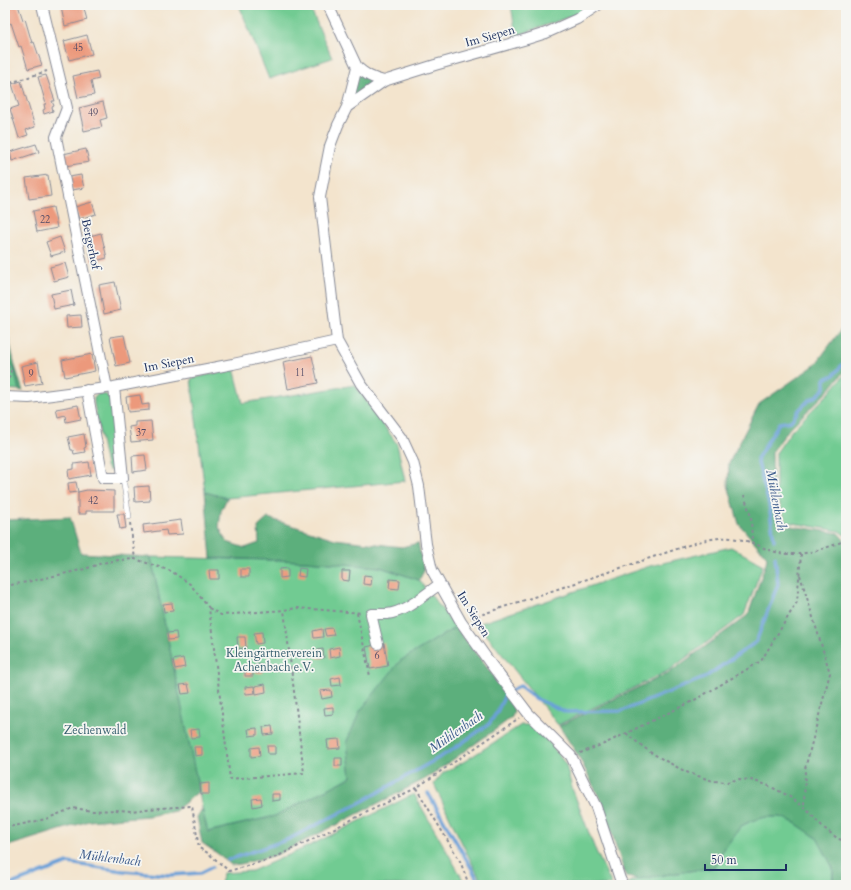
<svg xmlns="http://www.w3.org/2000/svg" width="851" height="890" viewBox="0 0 851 890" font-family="Cardo,serif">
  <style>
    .green { fill: #71cb92; stroke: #467d78 }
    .forest { fill: #5caf7c; stroke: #3c6f6d }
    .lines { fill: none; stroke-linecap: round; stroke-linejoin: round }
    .stream { stroke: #6ba0d8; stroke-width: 3.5 }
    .building { fill: #ec997c }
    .service-casing { stroke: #878a96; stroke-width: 6 }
    .minor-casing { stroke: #878a96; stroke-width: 12 }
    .path { stroke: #878a96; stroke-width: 2; stroke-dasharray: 3 3; stroke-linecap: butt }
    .service { stroke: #fff; stroke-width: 5 }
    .minor { stroke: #fff; stroke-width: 10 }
    .labels { text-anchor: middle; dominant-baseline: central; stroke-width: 3.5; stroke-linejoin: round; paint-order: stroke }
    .number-label { font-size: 10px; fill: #4f4a66 }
    .street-label { font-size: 12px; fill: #1b2f5e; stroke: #f6f6f2 }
    .park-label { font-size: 12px; fill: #355e6e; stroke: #f6f6f2 }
    .water-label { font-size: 13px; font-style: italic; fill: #375789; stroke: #f6f6f2 }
  </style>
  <rect width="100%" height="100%" fill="#f6f6f2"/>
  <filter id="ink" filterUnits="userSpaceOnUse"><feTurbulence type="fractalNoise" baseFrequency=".025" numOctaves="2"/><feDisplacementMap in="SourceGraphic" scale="8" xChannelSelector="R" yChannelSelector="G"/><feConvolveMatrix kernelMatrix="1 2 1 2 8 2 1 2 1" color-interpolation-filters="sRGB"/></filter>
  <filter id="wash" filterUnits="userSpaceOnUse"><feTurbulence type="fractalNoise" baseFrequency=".012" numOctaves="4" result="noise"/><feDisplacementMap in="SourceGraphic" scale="16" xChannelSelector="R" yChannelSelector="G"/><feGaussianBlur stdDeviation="0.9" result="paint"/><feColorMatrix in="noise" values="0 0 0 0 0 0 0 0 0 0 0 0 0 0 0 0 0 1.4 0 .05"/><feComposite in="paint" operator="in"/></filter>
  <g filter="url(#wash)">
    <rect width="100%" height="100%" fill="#f3e4cd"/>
    <path class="green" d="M239,5H309L332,58L269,79Z
      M511,5H589L580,13L516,36Z
      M5,359L14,368L19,390L5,389Z
      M234,368L243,403L355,385L397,444L405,481L227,498L205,492L191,379Z
      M846,373V536L839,531L787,522L776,495V453L792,430L830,392Z
      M98,394C104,394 107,394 111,399L117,465L114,470H108L106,466L94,404V398Z
      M731,547L763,565L744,615L668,671L558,725L478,624L650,566Z
      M151,557L306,561L380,567L419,580L456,627L400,661L347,741L351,777L275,816L207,832Z
      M521,725H528L538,730L550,743L566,765L572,788L595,849L612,885H483L458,835L434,784L443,773L465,761Z
      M414,794L461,876L465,885H221L223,873L252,871L309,846Z
      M766,817H781L795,823L817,837L833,868L832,885H628L629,882L638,879L715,867L722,852L741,826L754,820Z"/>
    <path class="forest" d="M357,67L376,80L347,107Z
      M5,321L15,366L23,391L19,390L14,368L5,359Z
      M846,323V369L829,390L789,429L772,452L773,495L784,525L838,533L846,542V885H833V868L817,838L795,823L781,817H766L751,821L741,826L722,852L715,867L638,879L626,877L602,803L579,757L559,726L670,672L748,615L766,563L767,557L739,524L728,485L729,463L759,404L815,365Z
      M205,492L227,498L221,511L219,527L227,542L245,548L259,543L258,527L268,518L335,539L402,547L418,543L424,571L419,580L380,567L306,561L211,558Z
      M70,517L81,553L151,557L199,791L175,811L148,816L89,821L5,847V520Z
      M456,627L509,696L514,711L512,717L499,727L427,778L338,824L276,855L241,864L231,865L221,856L202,843L197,817L202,809L208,832L275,816L351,777L347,741L360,711L400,661Z"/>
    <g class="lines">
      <path class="stream" d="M774,540L769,504L757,459L779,423L791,421L799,410L808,401L818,395L825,388V379L834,375L846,360
        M428,793L472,869L480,885
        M228,860L289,839L363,801L449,752L489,724L497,712L506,693L520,686L537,699L566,712L622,711L704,678L756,642L778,584L775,557
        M9,885L68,863L123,871L170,875L200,873L212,867"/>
    </g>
    <g id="blocks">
      <path class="building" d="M5,5H18L23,20L25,19L32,43L34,42L42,65L28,69L21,46L19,47L11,23L9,24L5,12Z
        M71,5H83L87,20L65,26L61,7Z
        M87,35L92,54L69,60L64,41Z
        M97,71L99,79L91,81L94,95L78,98L73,76Z
        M46,75L55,101H52L54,106L52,107L53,111L44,114L43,110L45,109L44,104H46L38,77Z
        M21,81L35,127L26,130L28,135L19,138L10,109L19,106L12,84Z
        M103,102L107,118L100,120L102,127L84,131L79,108Z
        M5,139L10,152L5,154Z
        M36,144L39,152L12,161L10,152Z
        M86,149L89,162L65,166L63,154Z
        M48,175L51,196L29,199L26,178Z
        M81,175L84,188L72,190L69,177Z
        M92,202L96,214L79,219L75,207Z
        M53,207L57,228L37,232L33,211Z
        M101,233L107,258L92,262L86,237Z
        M60,237L65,252L51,256L46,242Z
        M65,263L69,277L54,281L50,267Z
        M115,282L121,310L104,314L99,285Z
        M71,290L74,305L54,309L51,294Z
        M81,315L82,327L67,328L66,316Z
        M124,335L130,363L116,366L110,337Z
        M92,354L95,371L65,377L62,360Z
        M312,356L318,383L288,389L283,362Z
        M38,362L42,383L25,386L21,366Z
        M140,395L142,405L149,404V410L128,412L126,397Z
        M78,405L81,419L66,422L65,415L58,417L56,409Z
        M151,421L153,440L131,442L129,427L135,426V422Z
        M84,434L86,447L84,448L85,452L74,454L73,450H71L68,437Z
        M145,455L147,470L133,472L132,456Z
        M89,462L91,475L69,479L68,470L74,469V464Z
        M76,482L78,492L87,490L114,491V511H86V514H78V492L69,493L68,483Z
        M5,486H6L7,502H5Z
        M149,486L150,501L135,502L134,487Z
        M117,514H124L126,528L120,529Z
        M181,520L183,534L167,535L166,530L144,533L143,525Z
        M288,568V577L280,578V569Z
        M299,568L306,569L305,577L298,576Z
        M241,569H249V577H241Z
        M209,570H219V579H210Z
        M342,571H350L349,581L342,580Z
        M364,575L372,576L371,585L363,584Z
        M390,579L400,580L399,589L389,588Z
        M172,603L173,611L164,612L163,604Z
        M332,628L334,635L326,636L324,629Z
        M322,629L323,637L314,638L313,631Z
        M176,632L177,639L168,640L167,633Z
        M262,632L263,643L256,644L254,633Z
        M237,637H245L246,648L238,649Z
        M384,643L388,666L370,669L366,647Z
        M339,647L340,656L330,658L329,649Z
        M323,649L324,658H317L316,650Z
        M183,658L185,667L175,669L173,660Z
        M263,664V673H256L255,665Z
        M253,667V676H245V668Z
        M340,677L341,685L332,686L331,679Z
        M188,684L190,693L182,694L180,685Z
        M265,684L266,692L256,694L255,686Z
        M254,686L255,693L246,694L245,687Z
        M331,690L332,697L322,699L320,691Z
        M333,707V714L325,715L324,708Z
        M272,726L273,734L264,735L263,727Z
        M257,728V735L249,736L248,729Z
        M199,729L200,737L191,738L190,730Z
        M339,739L340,748L328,749L327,740Z
        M267,746H275V754H268Z
        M194,747H202V755L195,756Z
        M259,747L260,756L251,757V748Z
        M335,758H342V766H335Z
        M209,783V794H201L200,784Z
        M272,794H280V800L272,801Z
        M261,798L262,805L253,807L252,799Z"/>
    </g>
  </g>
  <g filter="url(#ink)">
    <use href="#blocks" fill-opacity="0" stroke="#878a96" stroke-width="1"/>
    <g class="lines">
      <defs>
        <path id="service" d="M123,478L129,517"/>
        <path id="minor" d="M42,5L67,108L56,137L107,388
          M328,5L357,67C366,75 372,78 384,81
          M357,67L347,107L338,125L330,146L320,197L337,341L361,384L402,438L413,462L419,486L426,544L432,570L461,622L490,663L528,713L571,756L596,807L620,879L623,885
          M347,107L384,81L435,65L527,39L546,33L577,19L598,5
          M87,390L103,478H123L114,387
          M5,397L29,398L114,387L233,364L337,341
          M378,644L371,614C377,614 382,614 387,614C406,612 425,594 440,584"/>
      </defs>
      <use href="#service" class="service-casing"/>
      <use href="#minor" class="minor-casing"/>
      <path class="path" d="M5,66L10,83L47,71
        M5,356H7V366L11,368C11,377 7,380 6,388
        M744,495L751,517L752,543
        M130,523L135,559
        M800,575L830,673L805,769L804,807
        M5,586L27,582L85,569L102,563L119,560L135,559L171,571L190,584L209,608L230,779L304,773L284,610
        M209,608L221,615L284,610L297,608L362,613
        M357,613L370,676
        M471,618L674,550C692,544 712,536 731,538C738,539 746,540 752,543C759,545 765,549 772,551C798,559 822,550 846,540
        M626,733L633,739L650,752L664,760L686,772L713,781L727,782L739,779L751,780L767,785L787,795L804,807L824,828L837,838L846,842
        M580,753L604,744L693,701L761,661L797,602L801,554
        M416,788L460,861L469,885
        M5,827L14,826L46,819L73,808L92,811L116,810L132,811L146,809L192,806L199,848L208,853L229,871L274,858L416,788L519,718
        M842,885L846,881"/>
      <use href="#service" class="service"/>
      <use href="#minor" class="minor"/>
    </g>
  </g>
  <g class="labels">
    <g class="number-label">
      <text x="78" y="48">45</text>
      <text x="93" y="113">49</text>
      <text x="45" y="220">22</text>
      <text x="300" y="373">11</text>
      <text x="31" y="374">9</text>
      <text x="141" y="433">37</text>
      <text x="93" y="501">42</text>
      <text x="377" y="656">6</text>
    </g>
    <g class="street-label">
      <text transform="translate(490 36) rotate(-16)">Im Siepen</text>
      <text transform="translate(91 244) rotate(78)">Bergerhof</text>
      <text transform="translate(169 363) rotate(-11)">Im Siepen</text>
      <text transform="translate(474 614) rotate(58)">Im Siepen</text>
    </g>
    <g class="park-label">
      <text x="274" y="653">Kleingärtnerverein<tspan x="274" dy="14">Achenbach e.V.</tspan></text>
      <text x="95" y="730">Zechenwald</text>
    </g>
    <g class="water-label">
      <text transform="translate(776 500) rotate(79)">Mühlenbach</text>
      <text transform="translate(456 732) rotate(-35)">Mühlenbach</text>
      <text transform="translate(110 858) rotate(7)">Mühlenbach</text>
    </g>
  </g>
  <rect width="851" height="890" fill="none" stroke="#f6f6f2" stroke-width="20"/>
  <path d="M705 864v6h81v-6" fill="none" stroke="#1b2f5e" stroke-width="2"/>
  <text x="711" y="864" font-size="12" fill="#1b2f5e" stroke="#f6f6f2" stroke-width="3" paint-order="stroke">50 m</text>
</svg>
